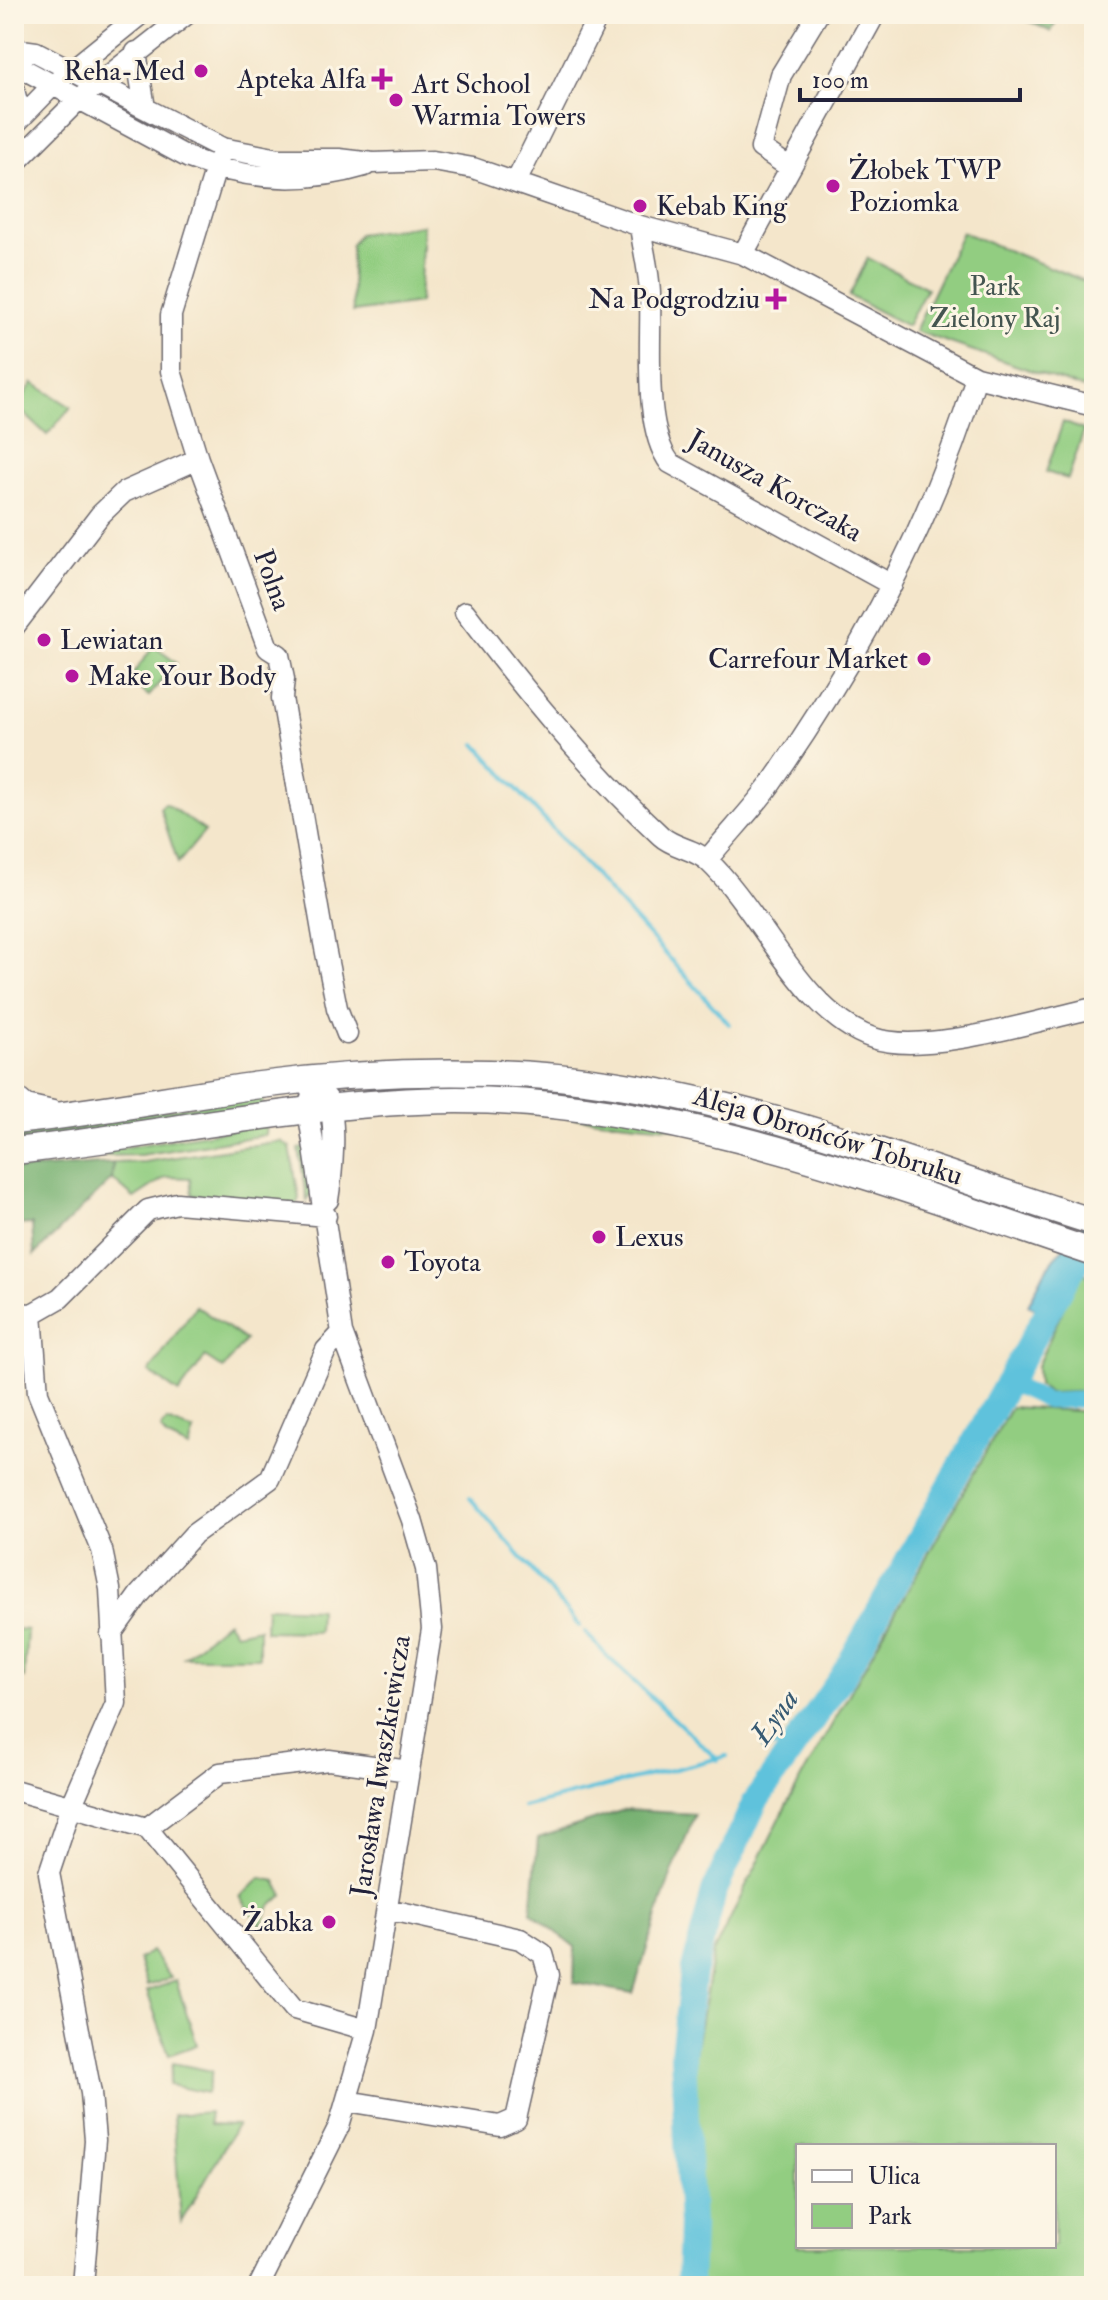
<svg xmlns="http://www.w3.org/2000/svg" width="1108" height="2300" viewBox="0 0 1108 2300" font-family="'IM FELL Double Pica',serif">
  <style>
    .green { fill: #92cd81; stroke: #5a785e; stroke-width: 2; fill-rule: evenodd }
    .forest { fill: #75b06f; stroke: #4c6955; stroke-width: 2 }
    .water { fill: #5ec2dc; stroke: #40728c; stroke-width: 2 }
    .lines { fill: none; stroke-linecap: round; stroke-linejoin: round }
    .stream { stroke: #5ec2dc; stroke-width: 4 }
    .canal { stroke: #5ec2dc; stroke-width: 16 }
    .river { stroke: #5ec2dc; stroke-width: 26 }
    .minor-casing { stroke: #6c676d; stroke-width: 23 }
    .major-casing { stroke: #6c676d; stroke-width: 29 }
    .minor { stroke: #fff; stroke-width: 20 }
    .major { stroke: #fff; stroke-width: 26 }
    .poi-dot { fill: #b5179e; stroke: #fcf5e5; stroke-width: 3 }
    .labels { text-anchor: middle; dominant-baseline: central; stroke-width: 6; stroke-linejoin: round; paint-order: stroke }
    .poi-label { font-size: 28px; fill: #22223b; stroke: #fcf5e5; text-anchor: start }
    .park-label { font-size: 28px; fill: #445550; stroke: #fcf5e5 }
    .street-label { font-size: 28px; fill: #22223b; stroke: #fcf5e5 }
    .water-label { font-size: 30px; font-style: italic; fill: #375a73; stroke: #fcf5e5 }
  </style>
  <rect width="100%" height="100%" fill="#fcf5e5"/>
  <filter id="ink" filterUnits="userSpaceOnUse"><feTurbulence type="fractalNoise" baseFrequency=".0125" numOctaves="2"/><feDisplacementMap in="SourceGraphic" scale="16" xChannelSelector="R" yChannelSelector="G"/><feConvolveMatrix kernelMatrix="1 2 1 2 8 2 1 2 1" color-interpolation-filters="sRGB"/></filter>
  <filter id="wash" filterUnits="userSpaceOnUse"><feTurbulence type="fractalNoise" baseFrequency=".006" numOctaves="4" result="noise"/><feDisplacementMap in="SourceGraphic" scale="32" xChannelSelector="R" yChannelSelector="G"/><feGaussianBlur stdDeviation="1.8" result="paint"/><feColorMatrix in="noise" values="0 0 0 0 0 0 0 0 0 0 0 0 0 0 0 0 0 1.4 0 .05"/><feComposite in="paint" operator="in"/></filter>
  <g filter="url(#wash)">
    <rect width="100%" height="100%" fill="#f4e6cb"/>
    <path class="green" d="M423,225L419,303L353,312L351,245L359,234Z
      M962,232L1094,285V392L915,331Z
      M868,258L927,288L907,326L849,296Z
      M33,383L71,407L47,435L16,406Z
      M1063,422L1084,430L1068,479L1046,472Z
      M154,646L176,663L149,696L128,680Z
      M165,803L205,831L178,863L160,808Z
      M458,1087L648,1098L700,1108L1055,1219L1048,1228L765,1137L343,1094Z
      M262,1096L263,1106L14,1143V1132Z
      M266,1124L265,1135L141,1155L66,1157Z
      M281,1141L290,1147L299,1198L296,1206L192,1195L190,1178L166,1177L134,1198L112,1179L113,1163L144,1162Z
      M306,1147L312,1192L307,1201L299,1149Z
      M1080,1272L1088,1275L1094,1288V1391L1050,1393L1038,1385L1037,1366Z
      M196,1306L245,1340L223,1369L205,1357L179,1393L149,1372Z
      M1011,1407L1094,1412V2286H695L693,2065L713,1953L786,1806ZM798,2146H1054V2246H798Z
      M167,1421L194,1431L189,1448L166,1437L161,1429Z
      M266,1607L319,1609L318,1632L265,1631Z
      M227,1621L235,1633L259,1628V1657H184Z
      M14,1629L27,1630L24,1678L14,1677Z
      M261,1878L276,1881L283,1895L269,1908L261,1926L240,1897Z
      M151,1951L171,1978L147,1986L139,1959Z
      M176,1981L197,2045L169,2055L147,1991Z
      M173,2063L212,2071L207,2093L169,2085Z
      M209,2112L210,2124L237,2125L181,2222L173,2115Z"/>
    <path class="forest" d="M1014,14H1060L1051,32Z
      M113,1163L112,1179L34,1255L32,1224L14,1225V1170Z
      M624,1810L695,1814L665,1891L633,1993L574,1983L575,1947L531,1912L538,1838Z"/>
    <path class="water" d="M1094,1208V1253L1080,1272L1058,1319L1028,1305L1045,1271Z"/>
    <g class="lines">
      <path class="stream" d="M476,744L729,1024
        M470,1498L580,1626
        M585,1632L607,1656L718,1760
        M763,1749L798,1740
        M523,1807L727,1756"/>
      <path class="canal" d="M1009,1383L1047,1401L1094,1399"/>
      <path class="river" d="M689,2286L691,2225L683,2054L693,1973L714,1892L755,1802L842,1677L1066,1279L1094,1238"/>
    </g>
  </g>
  <g filter="url(#ink)">
    <g class="lines">
      <defs>
        <path id="minor" d="M14,49L36,52L222,148L279,159H339L373,163L433,161L473,168L640,226L743,254L976,377L1094,406
          M136,52L145,108
          M14,64L189,158C248,181 305,184 365,166
          M14,90L21,117
          M14,125L53,85L141,14
          M222,148L171,315V371L198,459L268,648L279,655L284,679L282,698L324,943L337,1008L347,1034
          M14,164L79,99L187,14
          M789,167L761,148L781,75L818,14
          M516,182L599,14
          M640,226C643,249 649,270 650,293C652,339 642,427 670,463L892,585
          M743,254L875,14
          M465,612C525,691 588,768 661,836C674,848 696,849 709,862C761,911 803,1015 873,1038C926,1056 1038,1020 1094,1008
          M14,627L100,515L124,492L198,459
          M707,860C728,834 751,811 770,785C857,661 932,522 976,377
          M14,1095L26,1105L53,1111
          M327,1098C338,1120 332,1175 328,1200
          M14,1313L32,1314L60,1298L148,1210L177,1203L326,1216
          M32,1314L38,1393L102,1550L110,1589L116,1703L71,1807L49,1873L91,2093L95,2140L83,2286
          M111,1634L139,1595L194,1534L270,1479L326,1350L342,1333
          M14,1790L147,1828L294,2009L367,2030
          M147,1828L220,1773L329,1760L409,1771
          M347,2101L500,2126L516,2119L549,1975L543,1954L520,1939L387,1909
          M259,2286L339,2126L367,2030L432,1629L426,1569L412,1520L342,1333L308,1109L316,1079"/>
        <path id="major" d="M14,1121C96,1113 178,1096 260,1085C336,1075 413,1071 490,1073C700,1077 896,1160 1094,1222
          M14,1151C162,1135 307,1101 457,1100C678,1100 888,1184 1094,1253"/>
      </defs>
      <use href="#minor" class="minor-casing"/>
      <use href="#major" class="major-casing"/>
      <use href="#minor" class="minor"/>
      <use href="#major" class="major"/>
    </g>
  </g>
  <g class="poi-dot">
    <circle cx="201" cy="71" r="8"/>
    <path d="M378 67h8v8h8v8h-8v8h-8v-8h-8v-8h8z"/>
    <circle cx="396" cy="100" r="8"/>
    <circle cx="833" cy="186" r="8"/>
    <circle cx="640" cy="206" r="8"/>
    <path d="M772 287h8v8h8v8h-8v8h-8v-8h-8v-8h8z"/>
    <circle cx="44" cy="640" r="8"/>
    <circle cx="924" cy="659" r="8"/>
    <circle cx="72" cy="676" r="8"/>
    <circle cx="599" cy="1237" r="8"/>
    <circle cx="388" cy="1262" r="8"/>
    <circle cx="329" cy="1922" r="8"/>
  </g>
  <g class="labels">
    <g class="poi-label">
      <text x="185" y="71" text-anchor="end">Reha-Med</text>
      <text x="366" y="79" text-anchor="end">Apteka Alfa</text>
      <text x="412" y="84">Art School<tspan x="412" dy="32">Warmia Towers</tspan></text>
      <text x="849" y="170">Żłobek TWP<tspan x="849" dy="32">Poziomka</tspan></text>
      <text x="656" y="206">Kebab King</text>
      <text x="760" y="299" text-anchor="end">Na Podgrodziu</text>
      <text x="60" y="640">Lewiatan</text>
      <text x="908" y="659" text-anchor="end">Carrefour Market</text>
      <text x="88" y="676">Make Your Body</text>
      <text x="615" y="1237">Lexus</text>
      <text x="404" y="1262">Toyota</text>
      <text x="313" y="1922" text-anchor="end">Żabka</text>
    </g>
    <g class="park-label">
      <text x="995" y="286">Park<tspan x="995" dy="32">Zielony Raj</tspan></text>
    </g>
    <g class="street-label">
      <text transform="translate(775 486) rotate(30)">Janusza Korczaka</text>
      <text transform="translate(272 580) rotate(70)">Polna</text>
      <text transform="translate(828 1136) rotate(17)">Aleja Obrońców Tobruku</text>
      <text transform="translate(381 1766) rotate(-81)">Jarosława Iwaszkiewicza</text>
    </g>
    <g class="water-label">
      <text transform="translate(775 1717) rotate(-55)">Łyna</text>
    </g>
  </g>
  <rect width="1108" height="2300" fill="none" stroke="#fcf5e5" stroke-width="48"/>
  <rect x="796" y="2144" width="260" height="104" fill="#fcf5e5" stroke="#a5a1a1" stroke-width="2"/>
  <rect x="812" y="2170" width="40" height="12" fill="#ffffff" stroke="#a5a1a1" stroke-width="2"/>
  <text x="868" y="2184" font-size="24" fill="#22223b">Ulica</text>
  <rect x="812" y="2204" width="40" height="24" fill="#92cd81" stroke="#a5a1a1" stroke-width="2"/>
  <text x="868" y="2224" font-size="24" fill="#22223b">Park</text>
  <path d="M800 88v12h220v-12" fill="none" stroke="#22223b" stroke-width="4"/>
  <text x="812" y="88" font-size="24" fill="#22223b" stroke="#fcf5e5" stroke-width="6" paint-order="stroke">100 m</text>
</svg>
